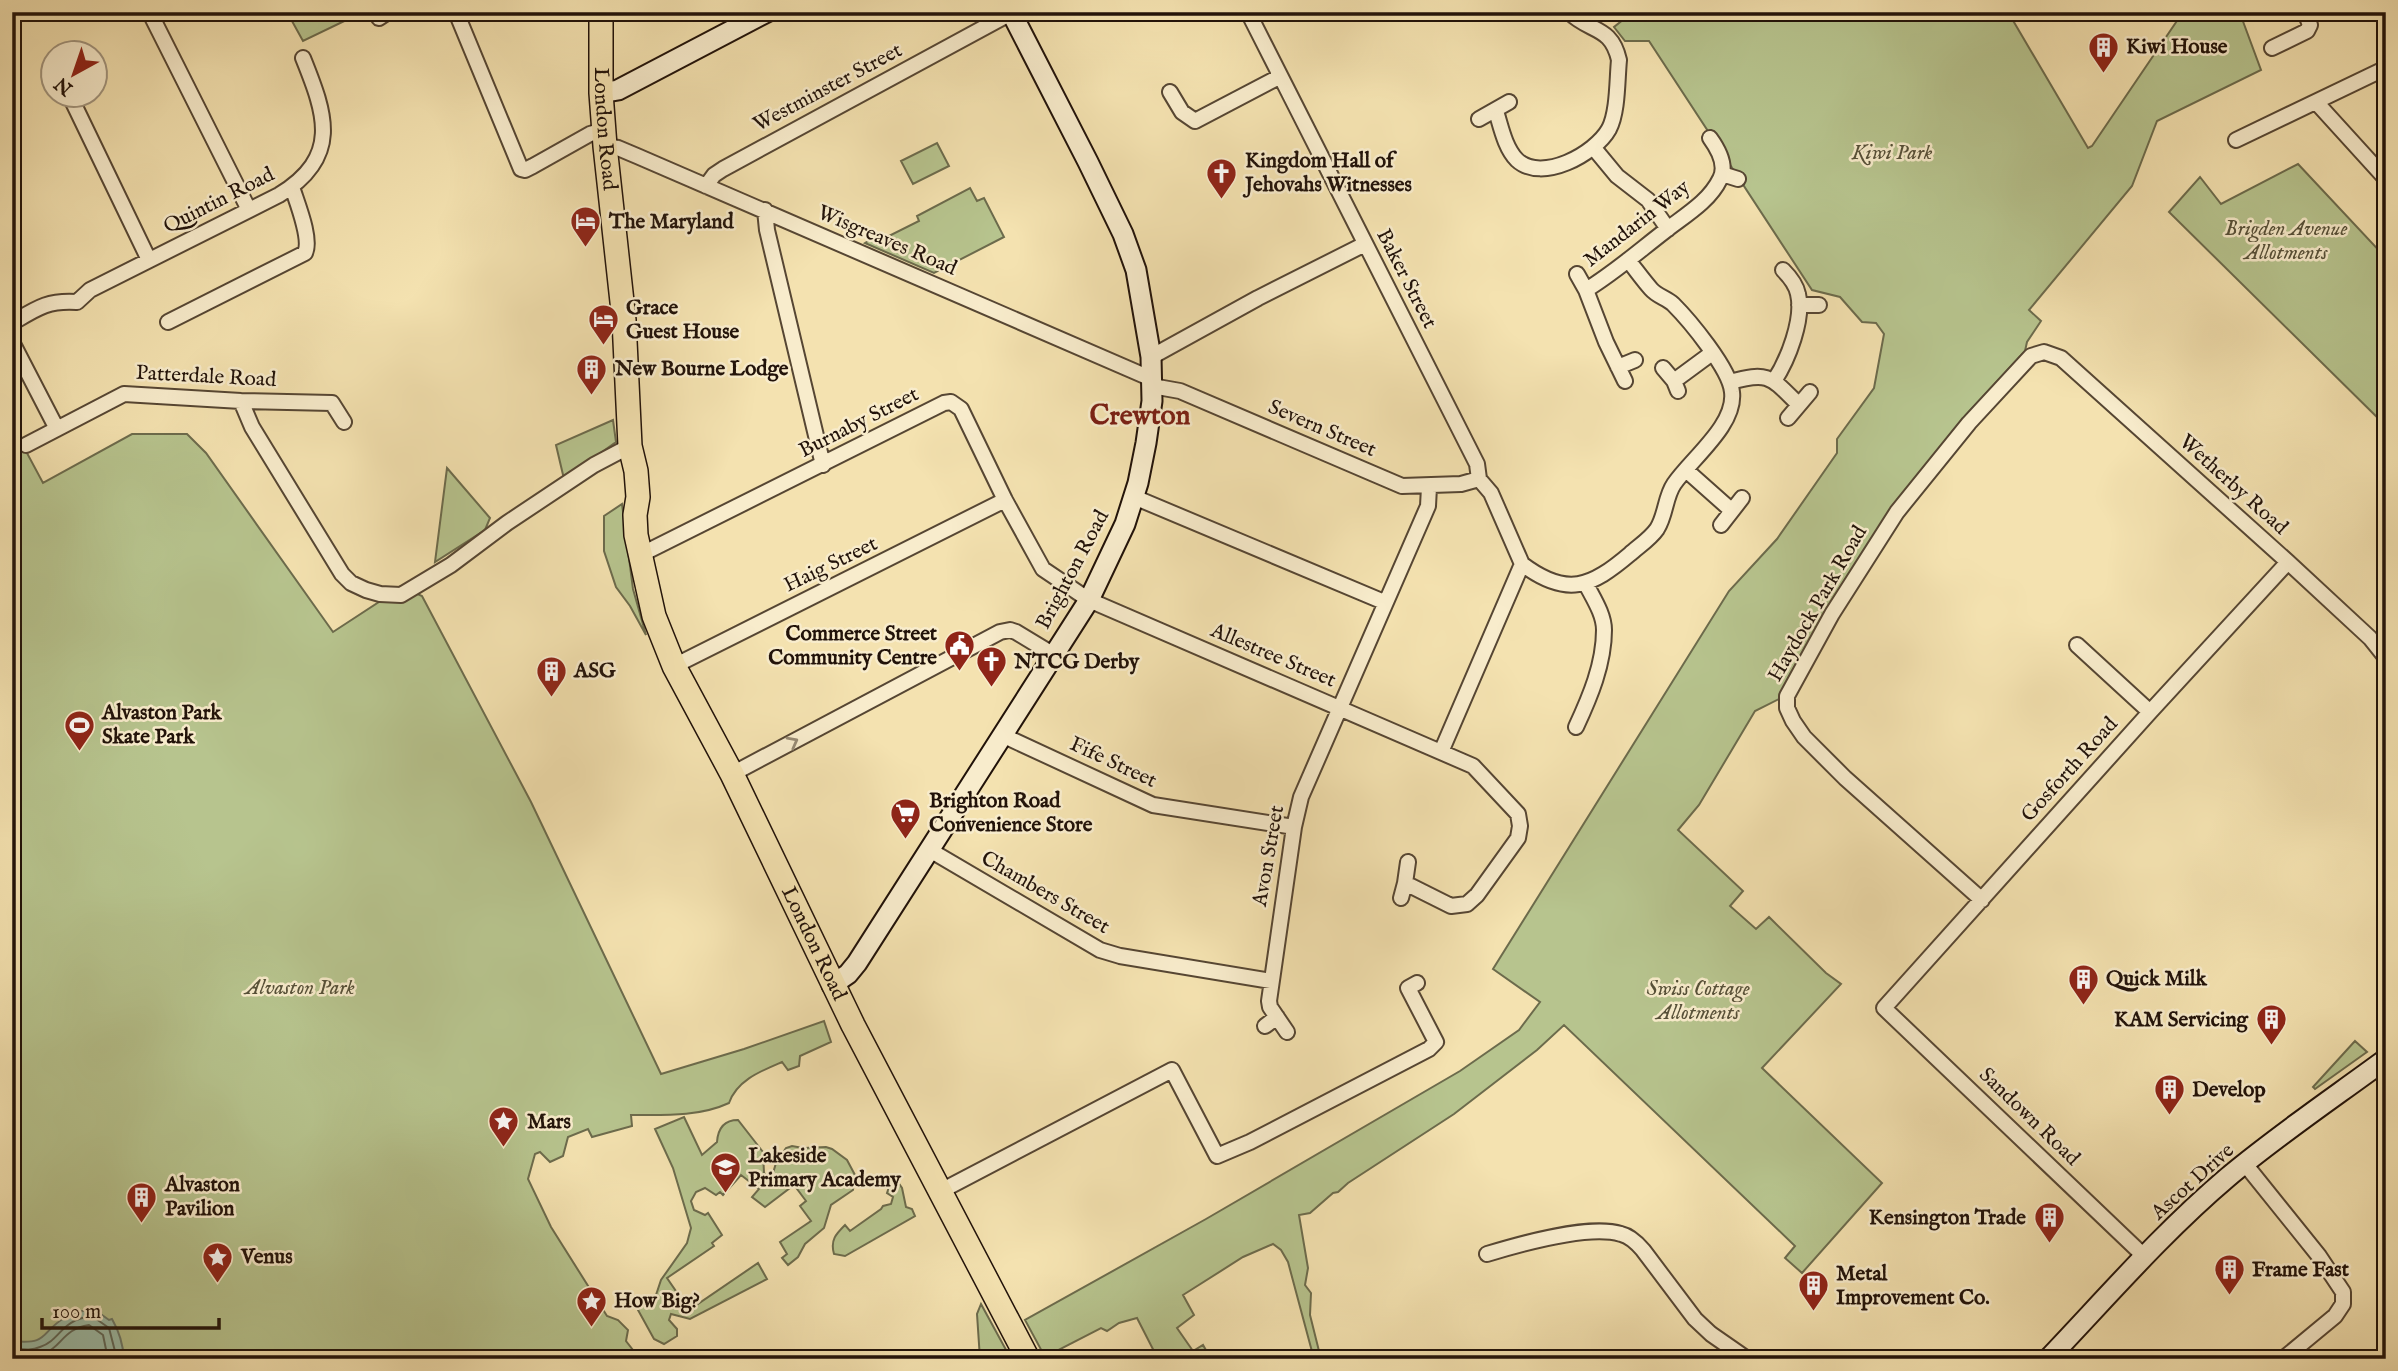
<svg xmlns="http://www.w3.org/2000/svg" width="2398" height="1371" viewBox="0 0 2398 1371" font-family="'IM FELL English',serif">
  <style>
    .green { fill: #b7c48e; stroke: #6c6b4c; stroke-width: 2 }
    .water { fill: #9cbeaa; stroke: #6b796a; stroke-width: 2 }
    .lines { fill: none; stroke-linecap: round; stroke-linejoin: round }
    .shore { stroke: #5e685a; stroke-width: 2 }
    .street-casing { stroke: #564633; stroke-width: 18 }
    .secondary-casing { stroke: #211209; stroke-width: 23 }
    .primary-casing { stroke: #211209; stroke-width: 26 }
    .street { stroke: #f8eccc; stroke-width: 14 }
    .secondary { stroke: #f8eccc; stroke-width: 19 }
    .primary { stroke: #f4e2b0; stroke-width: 23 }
    .oneway { stroke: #978a74 }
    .labels { text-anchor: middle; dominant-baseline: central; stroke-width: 5; stroke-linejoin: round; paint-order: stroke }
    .poi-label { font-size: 21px; font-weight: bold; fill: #211209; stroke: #f8eccc; text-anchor: start }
    .street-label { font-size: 21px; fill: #211209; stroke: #f8eccc }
    .park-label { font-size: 21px; font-style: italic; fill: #565038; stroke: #f8eccc }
    .district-label { font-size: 28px; font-weight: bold; fill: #7a1f14; stroke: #f8eccc }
  </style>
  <rect width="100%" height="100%" fill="#f4e2b0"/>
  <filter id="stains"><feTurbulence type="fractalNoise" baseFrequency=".00286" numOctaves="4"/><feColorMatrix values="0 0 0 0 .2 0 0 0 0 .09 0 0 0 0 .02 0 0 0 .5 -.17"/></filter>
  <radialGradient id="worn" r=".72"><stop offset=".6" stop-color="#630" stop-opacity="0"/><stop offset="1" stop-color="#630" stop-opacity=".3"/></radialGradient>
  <path class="green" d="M287,12H363L303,41Z
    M1633,12H2008L2088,148L2092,146L2183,12H2244L2241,16L2261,70L2157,121L2132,186L2029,310L2041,321L2027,342L2025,351L1966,415L1891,509L1829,605L1787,681L1781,698L1755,711L1699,805L1678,830L1743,891L1730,906L1756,929L1769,917L1826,973L1841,984L1762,1068L1882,1183L1802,1273L1785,1258L1795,1246L1564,1025L1537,1050L1454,1114L1348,1183L1338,1192L1333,1193L1310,1213L1299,1215L1308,1268L1305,1285L1311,1293L1310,1315L1321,1359H1314L1288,1262L1281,1250L1273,1244L1243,1257L1183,1295L1194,1315L1177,1328L1193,1351L1203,1345L1211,1359H1158L1137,1318L1119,1323L1107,1331L1101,1328L1045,1357L1025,1320L1206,1219L1460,1071L1519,1030L1540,1002L1493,969L1729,591L1777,539L1837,453V439L1874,388L1884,334L1876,323L1862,322L1840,297L1812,290L1649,41H1625L1614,27Z
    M937,143L949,166L913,184L901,161Z
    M2298,164L2386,258V426L2169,212L2200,177L2221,204Z
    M970,188L977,201L984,198L1004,237L934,273L865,243L873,238H885L919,221L917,216Z
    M613,420L616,442L564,479L556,445Z
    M12,425L43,483L132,434H187L206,453L333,632L402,587L422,596L531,802L661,1074L744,1049L824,1021L831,1042L800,1056L799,1066L788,1070L782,1062C761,1071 737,1080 729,1103C699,1117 663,1115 631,1115L632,1126L592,1137L588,1129L568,1137L563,1156L550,1162L540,1152L535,1154L528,1179L551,1227L607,1316L618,1320L628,1330L626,1341L640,1359H12Z
    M447,468L490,518L485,530L435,562Z
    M622,504L633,589L646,635L630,606L616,587L604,551V516Z
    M2355,1041L2367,1052L2315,1089L2313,1087Z
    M684,1117L702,1155L717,1142C718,1128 724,1120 738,1120L763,1152L764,1173L771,1180L776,1163L786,1148L792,1146L803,1148L826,1147L832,1149L847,1160L855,1175L853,1190L831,1205L824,1228L805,1244L798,1257L788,1265L782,1258L787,1254L780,1242L811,1221L800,1206L806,1201L794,1185L765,1207L752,1197L759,1189L741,1175L723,1195L720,1192L716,1195L705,1188L696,1192L691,1201L694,1210L705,1215L708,1213L722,1235L712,1243L714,1246L667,1278L689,1310L758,1263L767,1279L690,1319L671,1314L669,1320L677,1329V1336L664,1344L654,1339L638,1310L656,1295L661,1280L687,1243L691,1228L673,1168L655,1129Z
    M893,1175L902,1188L906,1207L912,1209L915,1216L845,1256L834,1254C830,1240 836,1234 845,1225L850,1231L881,1209L883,1206L891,1204L893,1197L887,1193Z
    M981,1304L1011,1359H980L977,1314Z"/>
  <path class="water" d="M99,1308L98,1312L109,1320L112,1319C119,1331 123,1344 124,1359H12V1341C51,1345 39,1332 66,1317C76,1311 87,1310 99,1308Z"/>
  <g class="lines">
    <path class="shore" d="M12,1348C22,1349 31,1351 40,1347C61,1340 60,1320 92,1316L109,1328L117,1359
      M12,1356C65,1363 53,1330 89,1325L103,1335L108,1359"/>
    <defs>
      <path id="street" d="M456,12L521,169L525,170L533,166L590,134L603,130
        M1248,12L1477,464L1479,479L1491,493L1522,564
        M151,15L249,210
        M379,18L388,12
        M2272,48L2307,31L2310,25L2305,12
        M1170,92L1182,112L1195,121L1279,77
        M69,94L149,260
        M2316,102L2386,179
        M1496,111C1501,127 1505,148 1517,160C1542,183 1595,154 1609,129C1618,112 1617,80 1619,60C1611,25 1590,33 1569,12
        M1479,119L1509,102
        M2236,140L2386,68
        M605,146L618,148L637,156L1152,379
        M1593,147L1617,176L1648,200L1668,229
        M1722,174L1738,179
        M706,186L714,175L723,169L1011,13
        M765,210L767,230L823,465
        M1577,274L1586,290
        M1799,305H1819
        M168,322L305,253C312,239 297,203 292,187
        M12,323C37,308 48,300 77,302L90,290L279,195C341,157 326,115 303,58
        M12,342L57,429
        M1151,357L1258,298L1365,244
        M1618,367L1635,360
        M1663,368L1674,381L1678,391
        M1625,381L1606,342L1586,290C1614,273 1639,251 1665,231C1684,216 1709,202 1720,179C1727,166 1718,149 1710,138
        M1674,381L1712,353
        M1774,381C1788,360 1804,319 1798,294C1796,284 1790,277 1783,270
        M1730,382C1769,371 1771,377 1798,404
        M1152,386L1180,391L1402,486L1461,484L1479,479
        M241,401L252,427L342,574L351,583L366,590L380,594L401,595L451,565L507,523L594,465L630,446
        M1788,418L1810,392
        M26,445L124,394L241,401L332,403L344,422
        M1686,470L1731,510
        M1134,497L1384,602
        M1721,525L1742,498
        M640,555L944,403L951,402L961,409L1005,500L1043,569L1089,600L1473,766L1518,814L1520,826L1518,838L1477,895L1467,904L1451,906L1405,883L1408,862
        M1522,564C1567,598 1591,587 1630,554C1639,546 1650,539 1657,529C1666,515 1665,497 1674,484C1692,458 1736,425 1732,392C1730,369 1689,320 1673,304C1666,298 1657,296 1651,289C1643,280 1636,270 1628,260
        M2077,645L2150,712
        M674,666L1005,500
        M1576,727C1590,697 1604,664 1604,630C1604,614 1593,598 1586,584
        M1002,735L1153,805L1294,827
        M1441,752L1522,564
        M732,774L1000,632L1010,630L1016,632L1054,655
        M928,849L1100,950L1120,956L1271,981
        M1401,898L1405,883
        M1982,900L1845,778L1804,737L1793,721L1787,708V696L1832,614L1897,512L1969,423L2031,356L2044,352L2061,358L2288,562L2370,638L2386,658
        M1265,1026L1277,1017
        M1287,1032L1270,1007L1269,1001L1294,827L1301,797L1428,506L1429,487
        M2245,1164L2319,1256L2343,1292V1304L2335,1316L2283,1359
        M939,1192L1172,1070L1217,1156L1250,1142L1429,1049L1436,1042L1408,988L1417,983
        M1487,1254C1520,1244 1589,1224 1621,1234C1630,1236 1637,1243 1643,1250L1695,1319L1711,1334L1747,1359
        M2145,1257L1884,1008L2150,712L2288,562
        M2060,1347L2068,1359"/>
      <path id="secondary" d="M601,93L618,90L767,12
        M832,985L848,974L857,963L1089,600L1125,524L1138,483L1146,443L1152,401L1151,357L1136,270L1123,234L1088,162L1011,12
        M2048,1359C2107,1297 2163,1232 2228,1177C2278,1135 2333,1098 2386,1059"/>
      <g id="primary">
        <path id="s1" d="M601,12V93L605,146L624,320L630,446L636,471L638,497L635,515L636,535L654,616L674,666L732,774L853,1025L1028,1359"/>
      </g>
    </defs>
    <use href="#street" class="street-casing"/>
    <use href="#secondary" class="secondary-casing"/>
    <use href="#primary" class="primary-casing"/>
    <use href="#street" class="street"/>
    <use href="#secondary" class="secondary"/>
    <use href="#primary" class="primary"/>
  </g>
  <defs><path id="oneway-chevron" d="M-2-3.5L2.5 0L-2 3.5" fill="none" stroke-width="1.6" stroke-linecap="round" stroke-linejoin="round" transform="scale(1.75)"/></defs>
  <use class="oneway" href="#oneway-chevron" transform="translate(793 742) rotate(-28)"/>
  <defs>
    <symbol id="building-pin" viewBox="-11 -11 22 30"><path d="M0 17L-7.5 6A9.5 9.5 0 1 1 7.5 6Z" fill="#8f2418" stroke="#f8eccc"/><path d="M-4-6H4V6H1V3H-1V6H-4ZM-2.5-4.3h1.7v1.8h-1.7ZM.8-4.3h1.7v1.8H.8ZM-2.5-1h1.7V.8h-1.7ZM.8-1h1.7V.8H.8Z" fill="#fff"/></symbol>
    <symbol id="church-pin" viewBox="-11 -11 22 30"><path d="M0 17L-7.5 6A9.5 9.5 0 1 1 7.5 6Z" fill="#8f2418" stroke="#f8eccc"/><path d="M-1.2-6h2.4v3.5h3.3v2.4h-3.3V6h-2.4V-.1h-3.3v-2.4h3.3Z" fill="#fff"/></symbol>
    <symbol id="hotel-pin" viewBox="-11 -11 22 30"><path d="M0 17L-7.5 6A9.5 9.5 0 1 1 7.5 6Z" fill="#8f2418" stroke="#f8eccc"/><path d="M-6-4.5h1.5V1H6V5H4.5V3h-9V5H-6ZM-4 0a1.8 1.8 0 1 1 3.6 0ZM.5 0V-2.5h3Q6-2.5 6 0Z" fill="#fff"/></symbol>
    <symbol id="civic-pin" viewBox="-11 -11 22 30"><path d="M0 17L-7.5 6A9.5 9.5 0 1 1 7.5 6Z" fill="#8f2418" stroke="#f8eccc"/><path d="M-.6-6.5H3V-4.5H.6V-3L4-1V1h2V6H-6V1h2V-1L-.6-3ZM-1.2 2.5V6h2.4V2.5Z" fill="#fff"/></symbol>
    <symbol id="stadium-pin" viewBox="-11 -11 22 30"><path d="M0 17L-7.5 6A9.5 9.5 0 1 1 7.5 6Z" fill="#8f2418" stroke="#f8eccc"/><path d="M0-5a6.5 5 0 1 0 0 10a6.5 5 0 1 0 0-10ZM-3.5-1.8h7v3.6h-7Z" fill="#fff"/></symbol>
    <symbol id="supermarket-pin" viewBox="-11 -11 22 30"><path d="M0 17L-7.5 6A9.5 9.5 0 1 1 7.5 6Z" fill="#8f2418" stroke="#f8eccc"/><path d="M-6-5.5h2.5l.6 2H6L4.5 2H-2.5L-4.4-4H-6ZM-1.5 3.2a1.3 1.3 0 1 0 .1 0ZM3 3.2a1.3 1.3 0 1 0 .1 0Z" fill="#fff"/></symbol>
    <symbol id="sight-pin" viewBox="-11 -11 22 30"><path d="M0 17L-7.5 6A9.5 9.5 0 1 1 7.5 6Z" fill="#8f2418" stroke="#f8eccc"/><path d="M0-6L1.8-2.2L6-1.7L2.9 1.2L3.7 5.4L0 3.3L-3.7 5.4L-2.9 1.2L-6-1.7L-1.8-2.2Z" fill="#fff"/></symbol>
    <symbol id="school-pin" viewBox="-11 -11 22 30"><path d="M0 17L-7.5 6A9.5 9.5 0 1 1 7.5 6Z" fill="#8f2418" stroke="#f8eccc"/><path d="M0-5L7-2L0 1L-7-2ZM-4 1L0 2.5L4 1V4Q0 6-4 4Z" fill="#fff"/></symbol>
  </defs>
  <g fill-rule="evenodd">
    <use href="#building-pin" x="2086" y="30" width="35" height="47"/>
    <use href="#church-pin" x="1204" y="156" width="35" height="47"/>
    <use href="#hotel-pin" x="568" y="204" width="35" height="47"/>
    <use href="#hotel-pin" x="586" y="302" width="35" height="47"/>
    <use href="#building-pin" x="574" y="352" width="35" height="47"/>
    <use href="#civic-pin" x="942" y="628" width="35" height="47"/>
    <use href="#church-pin" x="974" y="644" width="35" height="47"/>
    <use href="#building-pin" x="534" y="654" width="35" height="47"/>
    <use href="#stadium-pin" x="62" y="708" width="35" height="47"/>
    <use href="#supermarket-pin" x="888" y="796" width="35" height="47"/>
    <use href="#building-pin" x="2066" y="962" width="35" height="47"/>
    <use href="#building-pin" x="2254" y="1002" width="35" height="47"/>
    <use href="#building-pin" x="2152" y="1072" width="35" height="47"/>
    <use href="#sight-pin" x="486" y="1104" width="35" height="47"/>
    <use href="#school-pin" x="708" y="1150" width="35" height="47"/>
    <use href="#building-pin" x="124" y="1180" width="35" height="47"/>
    <use href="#building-pin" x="2032" y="1200" width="35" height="47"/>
    <use href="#sight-pin" x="200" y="1240" width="35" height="47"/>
    <use href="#building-pin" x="2212" y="1252" width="35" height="47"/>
    <use href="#building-pin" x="1796" y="1268" width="35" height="47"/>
    <use href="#sight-pin" x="574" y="1284" width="35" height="47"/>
  </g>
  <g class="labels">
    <g class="poi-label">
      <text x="2126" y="47">Kiwi House</text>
      <text x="1245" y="161">Kingdom Hall of<tspan x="1245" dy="24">Jehovahs Witnesses</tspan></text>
      <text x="609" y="222">The Maryland</text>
      <text x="626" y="308">Grace<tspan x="626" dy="24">Guest House</tspan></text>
      <text x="615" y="369">New Bourne Lodge</text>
      <text x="937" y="634" text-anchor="end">Commerce Street<tspan x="937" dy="24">Community Centre</tspan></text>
      <text x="1014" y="662">NTCG Derby</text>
      <text x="574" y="671">ASG</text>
      <text x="102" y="713">Alvaston Park<tspan x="102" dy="24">Skate Park</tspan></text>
      <text x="929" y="801">Brighton Road<tspan x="929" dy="24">Convenience Store</tspan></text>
      <text x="2106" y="979">Quick Milk</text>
      <text x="2248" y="1020" text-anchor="end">KAM Servicing</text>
      <text x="2192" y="1090">Develop</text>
      <text x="527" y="1122">Mars</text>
      <text x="748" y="1156">Lakeside<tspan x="748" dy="24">Primary Academy</tspan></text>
      <text x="165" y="1185">Alvaston<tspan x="165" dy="24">Pavilion</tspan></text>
      <text x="2026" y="1218" text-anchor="end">Kensington Trade</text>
      <text x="241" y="1257">Venus</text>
      <text x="2252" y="1270">Frame Fast</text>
      <text x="1836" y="1274">Metal<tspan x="1836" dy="24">Improvement Co.</tspan></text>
      <text x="614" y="1301">How Big?</text>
    </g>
    <g class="street-label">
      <text transform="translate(828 88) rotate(-28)">Westminster Street</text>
      <text stroke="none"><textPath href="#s1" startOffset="117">London Road</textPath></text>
      <text transform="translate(219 201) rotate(-27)">Quintin Road</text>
      <text transform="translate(1637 224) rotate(-38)">Mandarin Way</text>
      <text transform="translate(887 241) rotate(23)">Wisgreaves Road</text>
      <text transform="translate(1406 279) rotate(63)">Baker Street</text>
      <text transform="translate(206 377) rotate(3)">Patterdale Road</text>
      <text transform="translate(859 423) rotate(-27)">Burnaby Street</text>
      <text transform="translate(1322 429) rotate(23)">Severn Street</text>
      <text transform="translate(2233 485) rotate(42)">Wetherby Road</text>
      <text transform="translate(831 565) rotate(-26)">Haig Street</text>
      <text transform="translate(1073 570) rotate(-62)">Brighton Road</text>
      <text transform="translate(1818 604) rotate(-60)">Haydock Park Road</text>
      <text transform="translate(1273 656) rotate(23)">Allestree Street</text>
      <text transform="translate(1113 763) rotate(25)">Fife Street</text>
      <text transform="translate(2070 770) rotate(-48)">Gosforth Road</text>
      <text transform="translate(1269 856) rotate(-80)">Avon Street</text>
      <text transform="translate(1045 893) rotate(30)">Chambers Street</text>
      <text stroke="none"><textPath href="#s1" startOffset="973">London Road</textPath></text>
      <text transform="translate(2029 1117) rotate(44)">Sandown Road</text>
      <text transform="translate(2193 1182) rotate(-42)">Ascot Drive</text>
    </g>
    <g class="park-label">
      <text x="1892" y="153">Kiwi Park</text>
      <text x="2286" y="229">Brigden Avenue<tspan x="2286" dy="24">Allotments</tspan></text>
      <text x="300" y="988">Alvaston Park</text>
      <text x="1698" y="989">Swiss Cottage<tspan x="1698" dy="24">Allotments</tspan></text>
    </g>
    <g class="district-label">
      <text x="1140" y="416">Crewton</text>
    </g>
  </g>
  <rect width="2398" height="1371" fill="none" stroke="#f4e2b0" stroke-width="42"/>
  <rect x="14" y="14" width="2370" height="1343" fill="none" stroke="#211209" stroke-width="3.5"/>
  <rect x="21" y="21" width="2356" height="1329" fill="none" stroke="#211209" stroke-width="2"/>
  <g transform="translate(74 74) rotate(220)"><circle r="33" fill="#f8eccc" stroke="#a2957e" stroke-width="2"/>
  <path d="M0-5L12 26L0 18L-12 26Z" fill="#8f2418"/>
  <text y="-10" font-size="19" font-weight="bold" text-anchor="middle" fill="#211209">N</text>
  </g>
  <path d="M42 1318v10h177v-10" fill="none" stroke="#211209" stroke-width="3.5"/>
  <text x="52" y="1318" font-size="21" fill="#211209" stroke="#f8eccc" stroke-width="5" paint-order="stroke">100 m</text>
  <rect width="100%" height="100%" filter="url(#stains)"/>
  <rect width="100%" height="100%" fill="url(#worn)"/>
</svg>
